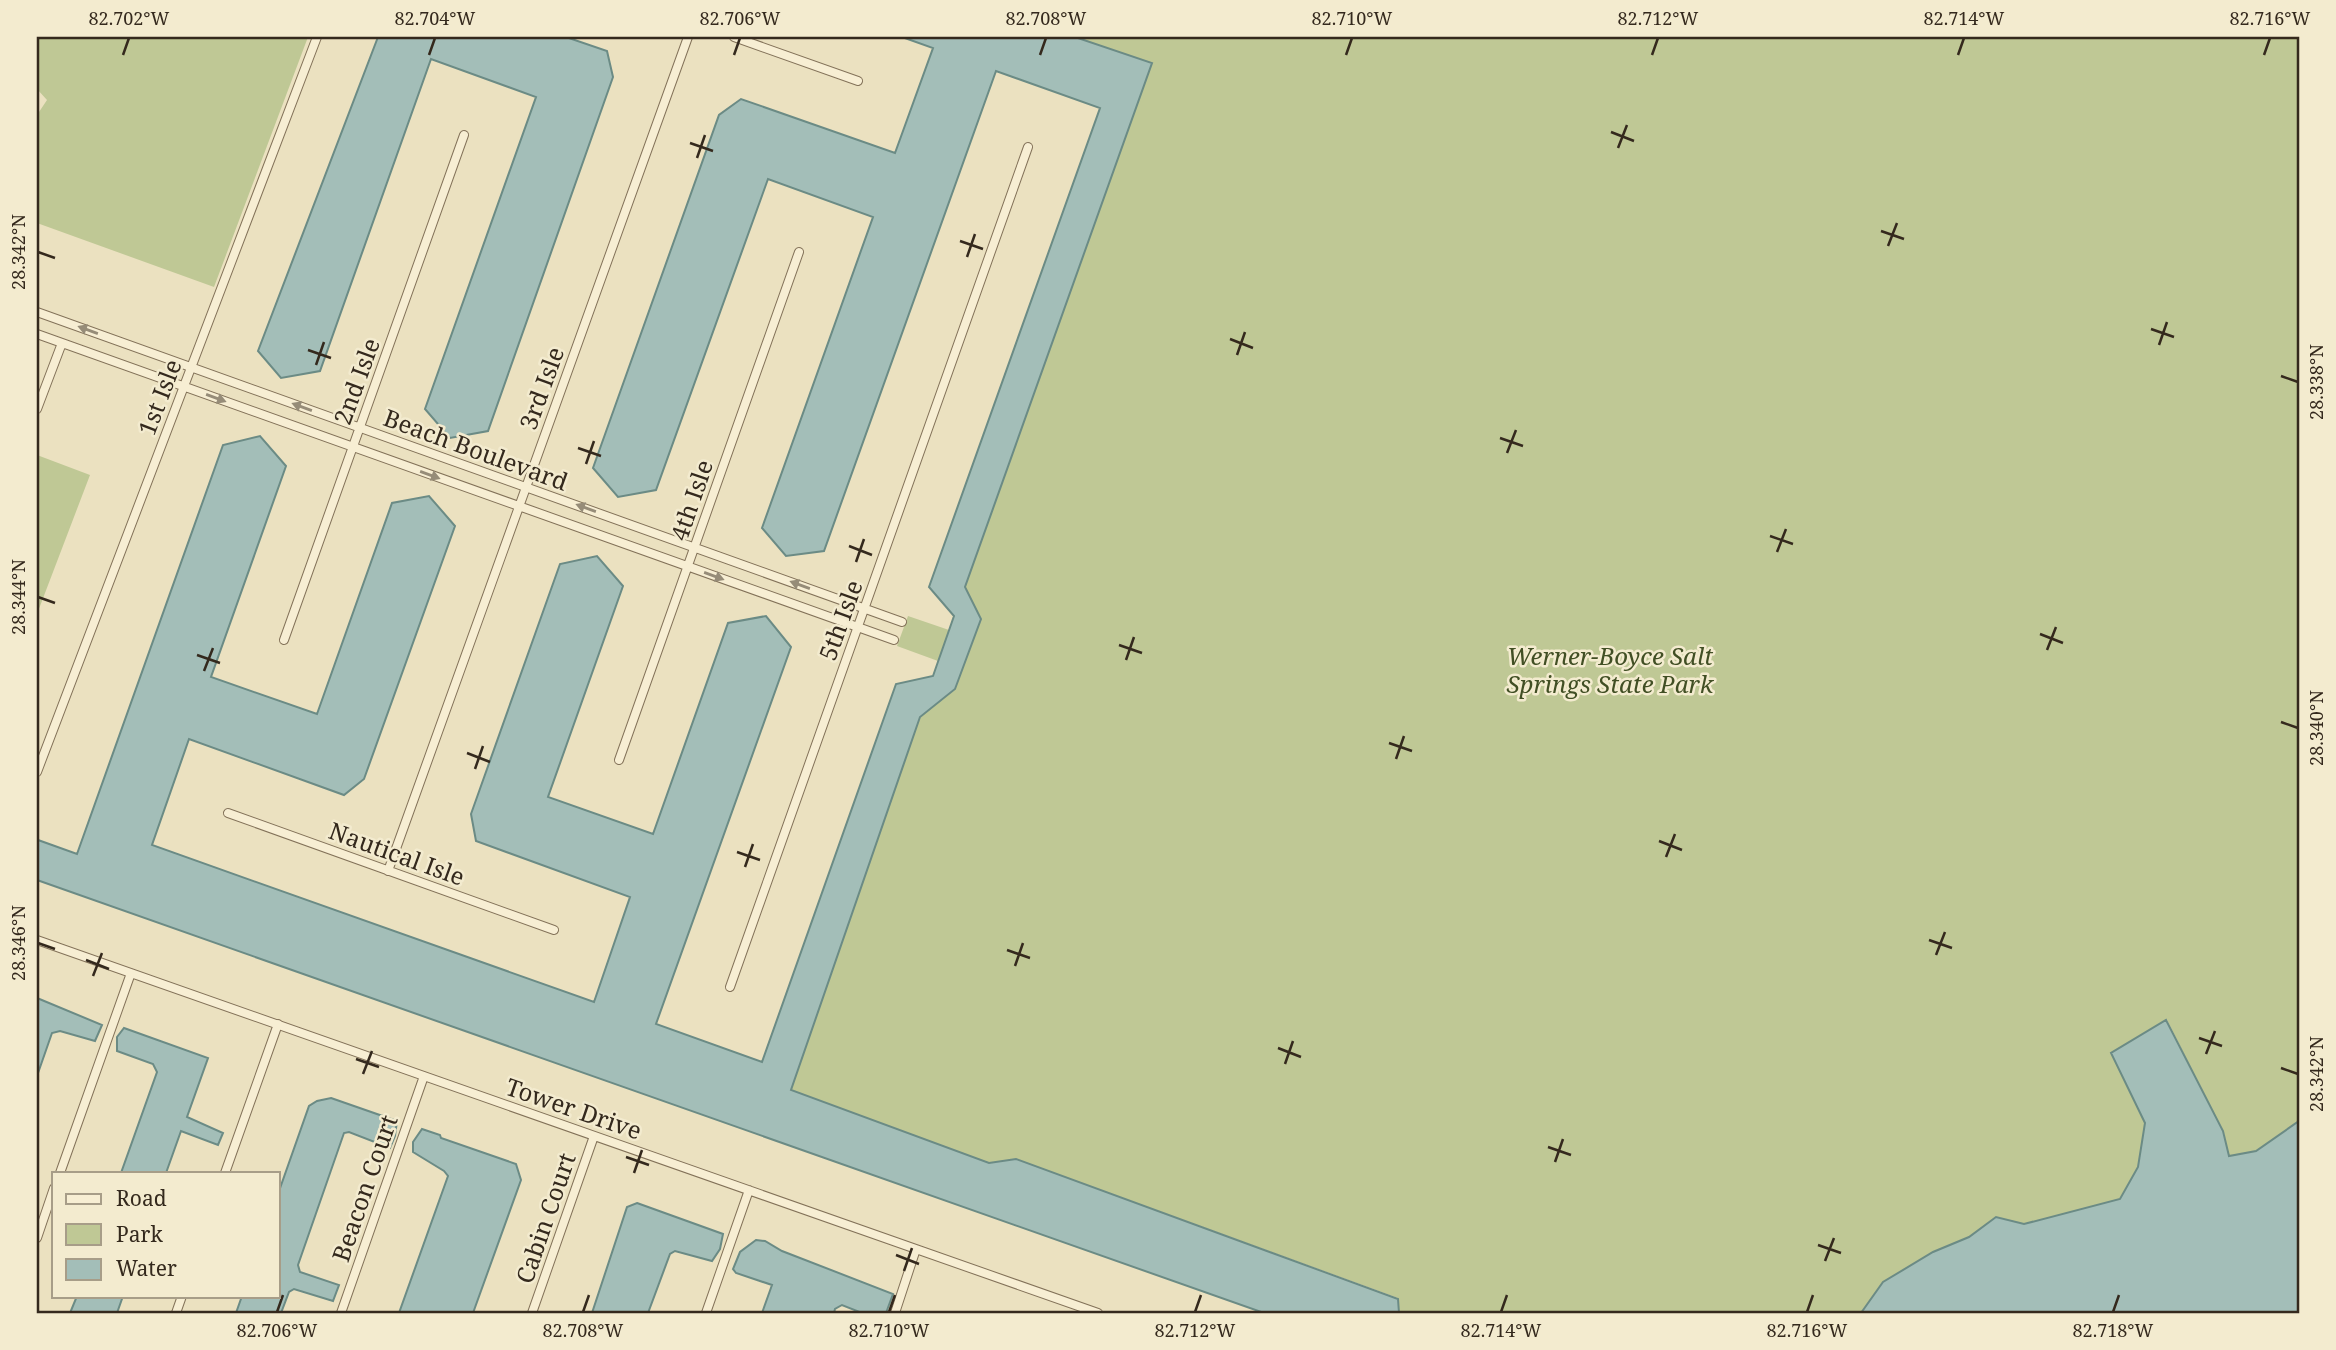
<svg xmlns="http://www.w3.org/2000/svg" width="2336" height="1350" viewBox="0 0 2336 1350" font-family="'Noto Serif',serif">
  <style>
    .green { fill: #bfc895 }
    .water { fill: #a3beb8; stroke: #6b8b85; stroke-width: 2 }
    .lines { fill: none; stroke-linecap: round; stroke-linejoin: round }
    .street-casing { stroke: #837259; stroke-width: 10 }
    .street { stroke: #f7eed3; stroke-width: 8 }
    .oneway { fill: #968c78 }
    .ticks { fill: none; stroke: #34291d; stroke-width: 2.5 }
    .labels { text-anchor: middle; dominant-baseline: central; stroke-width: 5; stroke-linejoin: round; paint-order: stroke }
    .street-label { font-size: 24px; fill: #34291d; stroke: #f3ebcf }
    .park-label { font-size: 24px; font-style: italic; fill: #414f24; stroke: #f3ebcf }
    .neatline { fill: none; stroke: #34291d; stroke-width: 2.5 }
    .ticks-label { font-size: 18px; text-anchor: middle; fill: #34291d }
  </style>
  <rect width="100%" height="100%" fill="#ebe1c0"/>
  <path class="green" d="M37,37H308L214,287L37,223V115L47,100L37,89Z
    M1075,37H2299V1121L2256,1151L2229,1156L2224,1133L2167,1020L2111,1053L2145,1123L2138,1167L2120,1199L2024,1224L1996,1217L1969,1237L1933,1252L1883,1282L1861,1313H1399L1398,1298L1016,1159L989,1163L791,1090L920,717L955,689L981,619L965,587L1151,63Z
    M37,455L90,475L37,614Z
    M908,616L949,630L938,661L897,646Z"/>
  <path class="water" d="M378,37H566L607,51L613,77L488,431L450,438L425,409L536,97L431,59L320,371L281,378L258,351Z
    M902,37H1075L1152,63L965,587L981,619L955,689L920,717L791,1090L989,1163L1016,1159L1398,1299L1399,1313H1264L37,880L38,840L77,854L223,445L260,436L286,466L211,677L317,714L392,503L429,496L455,526L364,779L344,795L189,739L152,845L594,1002L630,897L476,841L471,814L560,564L597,556L623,586L548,797L653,834L728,623L766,616L791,647L656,1024L762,1062L896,684L933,676L954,616L929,587L1100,108L996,71L824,551L786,556L762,528L873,217L768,179L656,490L618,497L593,468L719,115L741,99L895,153L933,48Z
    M37,998L102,1025L95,1041L60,1031L52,1033L37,1076Z
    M2166,1020L2223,1131L2229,1156L2256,1151L2299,1121V1313H1861L1883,1282L1933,1252L1969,1237L1996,1217L2024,1224L2120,1199L2138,1167L2145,1123L2111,1053Z
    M124,1028L208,1058L187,1117L223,1133L218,1145L181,1131L166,1173H121L157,1072L153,1064L117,1051V1037Z
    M331,1098L397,1121L395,1136L390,1148L349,1132L344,1133L298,1265L300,1272L339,1285L333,1301L294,1289L289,1292L281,1313H236L242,1296H278V1194L309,1106L317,1101Z
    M422,1129L440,1135L441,1138L516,1164L521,1180L473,1313H399L448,1176L444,1171L413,1152V1142Z
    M637,1203L723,1234L720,1249L712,1261L675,1251L670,1254L648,1313H592L627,1207Z
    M756,1240L765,1241L782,1251L893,1294L886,1313H862L842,1305L835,1309L834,1313H762L772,1285L736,1273L733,1269L740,1252Z
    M77,1296H123L117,1313H70Z"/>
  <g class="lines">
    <defs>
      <path id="street" d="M734,37L858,81
        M37,312L902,622
        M37,334L894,640
        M37,409L62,343
        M284,640L464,135
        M619,760L799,252
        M37,772L317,37
        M228,813L554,930
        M388,871L688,37
        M37,940L1098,1313
        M730,987L1028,147
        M60,1173L131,973
        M225,1173L278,1024
        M37,1238L54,1188
        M176,1313L182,1296
        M341,1313L424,1076
        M532,1313L594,1136
        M706,1313L749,1190
        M895,1313L916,1249"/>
    </defs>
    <use href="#street" class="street-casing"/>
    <use href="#street" class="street"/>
  </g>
  <defs><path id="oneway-solid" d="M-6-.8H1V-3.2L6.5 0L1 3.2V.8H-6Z" transform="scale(1.75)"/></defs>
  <g class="oneway">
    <use href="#oneway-solid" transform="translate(88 330) rotate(-160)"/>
    <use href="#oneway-solid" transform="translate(216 398) rotate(20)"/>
    <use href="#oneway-solid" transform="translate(302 407) rotate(-160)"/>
    <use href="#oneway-solid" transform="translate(430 475) rotate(20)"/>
    <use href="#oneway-solid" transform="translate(586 508) rotate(-160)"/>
    <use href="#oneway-solid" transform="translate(714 576) rotate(20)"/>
    <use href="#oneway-solid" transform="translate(800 585) rotate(-160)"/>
  </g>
  <path class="ticks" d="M123,55L129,38M429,55L435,38M734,55L740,38M1040,55L1046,38M1346,55L1352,38M1652,55L1658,38M1958,55L1964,38M2264,55L2270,38M1611,132L1634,141M690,143L713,151M1618,148L1627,125M697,158L705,135M1881,231L1904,239M960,241L983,249M1888,246L1897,223M38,252L55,258M967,257L975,234M2151,329L2174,337M1230,339L1253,348M2159,345L2167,322M308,350L331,358M1237,355L1245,332M316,365L324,342M2281,376L2298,382M1500,438L1523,446M578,448L601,456M1507,453L1516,430M586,464L594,441M1770,536L1793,544M849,546L872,555M1777,552L1786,529M856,562L864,539M38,597L55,603M2040,634L2063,643M1119,645L1142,653M2047,650L2056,627M197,655L220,663M1126,660L1134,637M204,671L213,648M2281,722L2298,728M1389,743L1412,751M467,753L490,762M1396,759L1404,736M475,769L483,746M1659,841L1682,850M737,852L760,860M1666,857L1675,834M745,867L753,844M1929,940L1952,948M38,943L55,949M1007,950L1030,958M1936,955L1945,932M86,960L109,969M1015,966L1023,943M93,976L102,953M2199,1038L2222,1046M1278,1048L1301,1057M2206,1054L2215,1031M356,1059L379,1067M1285,1064L1293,1041M2281,1068L2298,1074M363,1074L372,1051M1548,1147L1571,1155M626,1157L649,1165M1555,1162L1563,1139M634,1173L642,1150M1818,1245L1841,1253M896,1255L919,1264M1825,1261L1834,1238M904,1271L912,1248M277,1312L283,1295M583,1312L589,1295M889,1312L895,1295M1195,1312L1201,1295M1501,1312L1507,1295M1807,1312L1813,1295M2113,1312L2119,1295"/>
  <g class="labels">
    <g class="street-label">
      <text transform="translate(356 381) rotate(-70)">2nd Isle</text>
      <text transform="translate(541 388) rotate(-70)">3rd Isle</text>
      <text transform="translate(159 397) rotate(-69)">1st Isle</text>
      <text transform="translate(476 449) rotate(20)">Beach Boulevard</text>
      <text transform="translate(691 500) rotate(-71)">4th Isle</text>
      <text transform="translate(840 620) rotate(-70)">5th Isle</text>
      <text transform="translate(397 853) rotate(20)">Nautical Isle</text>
      <text transform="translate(574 1108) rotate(19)">Tower Drive</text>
      <text transform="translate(364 1188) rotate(-71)">Beacon Court</text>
      <text transform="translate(545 1218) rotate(-71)">Cabin Court</text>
    </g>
    <g class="park-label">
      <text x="1610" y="655">Werner-Boyce Salt<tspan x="1610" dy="28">Springs State Park</tspan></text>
    </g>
  </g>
  <rect width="2336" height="1350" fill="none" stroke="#f3ebcf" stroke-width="77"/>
  <rect x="52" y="1172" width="228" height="126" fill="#f3ebcf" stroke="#a79d88" stroke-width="2"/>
  <rect x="66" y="1194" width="35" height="10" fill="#f7eed3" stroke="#a79d88" stroke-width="2"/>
  <text x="116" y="1206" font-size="21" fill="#34291d">Road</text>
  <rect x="66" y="1224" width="35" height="21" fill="#bfc895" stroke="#a79d88" stroke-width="2"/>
  <text x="116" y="1242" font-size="21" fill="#34291d">Park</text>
  <rect x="66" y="1259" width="35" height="21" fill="#a3beb8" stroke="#a79d88" stroke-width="2"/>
  <text x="116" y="1276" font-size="21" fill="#34291d">Water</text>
  <rect x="38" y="38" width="2260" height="1274" class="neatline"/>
  <g class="ticks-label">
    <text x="129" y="25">82.702°W</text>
    <text x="435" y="25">82.704°W</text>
    <text x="740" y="25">82.706°W</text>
    <text x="1046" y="25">82.708°W</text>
    <text x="1352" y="25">82.710°W</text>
    <text x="1658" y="25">82.712°W</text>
    <text x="1964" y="25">82.714°W</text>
    <text x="2270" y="25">82.716°W</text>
    <text transform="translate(19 252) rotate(-90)" y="6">28.342°N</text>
    <text transform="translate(2317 382) rotate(-90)" y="6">28.338°N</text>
    <text transform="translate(19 597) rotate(-90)" y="6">28.344°N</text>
    <text transform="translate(2317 728) rotate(-90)" y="6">28.340°N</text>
    <text transform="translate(19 943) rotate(-90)" y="6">28.346°N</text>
    <text transform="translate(2317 1074) rotate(-90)" y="6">28.342°N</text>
    <text x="277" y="1337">82.706°W</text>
    <text x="583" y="1337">82.708°W</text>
    <text x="889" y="1337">82.710°W</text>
    <text x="1195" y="1337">82.712°W</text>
    <text x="1501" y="1337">82.714°W</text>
    <text x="1807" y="1337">82.716°W</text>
    <text x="2113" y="1337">82.718°W</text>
  </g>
</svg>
